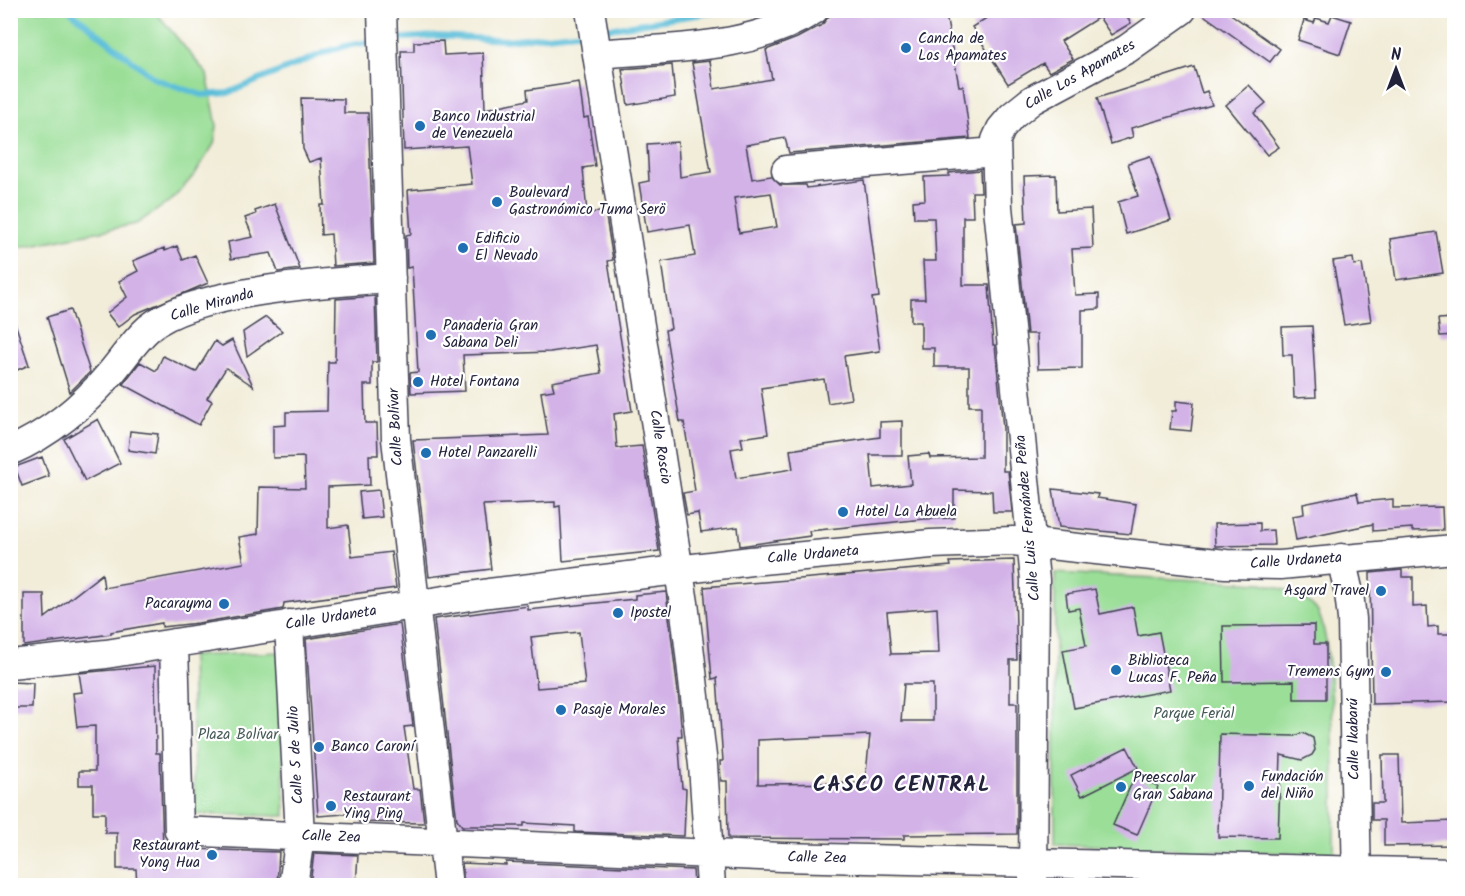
<svg xmlns="http://www.w3.org/2000/svg" width="1465" height="896" viewBox="0 0 1465 896" font-family="Kalam,sans-serif">
  <style>
    .green { fill: #9ade97; stroke: #5e8069; stroke-width: 1.5 }
    .lines { fill: none; stroke-linecap: round; stroke-linejoin: round }
    .stream { stroke: #5abed9; stroke-width: 6 }
    .building { fill: #d3b2e7; fill-rule: evenodd }
    .minor-casing { stroke: #414053; stroke-width: 31 }
    .minor { stroke: #fff; stroke-width: 28 }
    .poi-dot { fill: #1f6fb2; stroke: #fff; stroke-width: 2 }
    .labels { text-anchor: middle; dominant-baseline: central; stroke-width: 4.5; stroke-linejoin: round; paint-order: stroke }
    .poi-label { font-size: 15px; fill: #22223b; stroke: #fff; text-anchor: start }
    .street-label { font-size: 15px; fill: #22223b; stroke: #fff }
    .park-label { font-size: 15px; fill: #465a57; stroke: #fff }
    .district-label { font-size: 21px; font-weight: bold; letter-spacing: 1.5px; fill: #22223b; stroke: #fff }
  </style>
  <rect width="100%" height="100%" fill="#fff"/>
  <filter id="ink" filterUnits="userSpaceOnUse"><feTurbulence type="fractalNoise" baseFrequency=".0167" numOctaves="2"/><feDisplacementMap in="SourceGraphic" scale="12" xChannelSelector="R" yChannelSelector="G"/><feConvolveMatrix kernelMatrix="1 2 1 2 8 2 1 2 1" color-interpolation-filters="sRGB"/></filter>
  <filter id="wash" filterUnits="userSpaceOnUse"><feTurbulence type="fractalNoise" baseFrequency=".008" numOctaves="4" result="noise"/><feDisplacementMap in="SourceGraphic" scale="24" xChannelSelector="R" yChannelSelector="G"/><feGaussianBlur stdDeviation="1.35" result="paint"/><feColorMatrix in="noise" values="0 0 0 0 0 0 0 0 0 0 0 0 0 0 0 0 0 1.4 0 .05"/><feComposite in="paint" operator="in"/></filter>
  <g filter="url(#wash)">
    <rect width="100%" height="100%" fill="#f2edd9"/>
    <path class="green" d="M11,10L155,11L207,74L217,126L214,144L195,174L172,200L136,224L11,249Z
      M1055,573L1261,583C1279,587 1302,594 1315,608C1337,631 1334,815 1334,855L1055,844Z
      M279,652L285,816L195,814L191,656Z"/>
    <g class="lines">
      <path class="stream" d="M69,10L155,79L202,95L228,93L326,52L345,46L377,41
        M599,30L728,10
        M390,39L436,36L506,40L586,32"/>
    </g>
    <g id="blocks">
      <path class="building" d="M851,10H945L959,86H963L970,138L789,153L785,138L746,145L752,179L771,176L780,185H806L807,188L864,180L879,297L872,298L880,351L844,356L851,399L828,403L824,379L761,388L768,434L741,438L743,447L731,449L736,478L793,469L790,450L880,437V422L902,421V455H870L873,488L911,484L908,456L929,454L930,458L981,457V406H969V367H934V348H921V322H911V299H925L923,261H936L934,218H914L913,201L925,200L924,177L949,176V173L980,170L981,192H972L973,217H963V285H989L993,345H995L1003,429V471H1008L1012,512H993L992,491L954,490V518L924,519L809,531L810,536L740,546L738,527L701,532L698,513L687,515L683,493L695,491L684,422H680L665,330L671,329L661,262L695,256L690,225L647,232L639,183L649,181L647,144L678,142L680,177L711,172L692,63L710,61L714,89L772,79L766,50L797,38L822,25L829,16ZM771,193L777,227L739,233L734,198Z
        M999,10H1123L1131,23L1111,35L1099,17L1061,41L1073,59L1049,72L1043,63L1008,84L972,27Z
        M1225,10L1280,49L1270,62L1198,11Z
        M1332,15L1351,21L1340,54L1298,40L1304,20L1314,23L1316,18L1329,22Z
        M443,41L444,55L483,53L485,109L528,100L527,90L579,82L584,118L588,117L595,166L583,168L587,214L605,211L613,260L608,261L632,411L614,414L617,448L642,446L659,551L563,561L560,506L555,507V502L483,505L491,569L429,577L413,440L548,435L541,392L554,390L552,382L601,373L596,345L550,352L463,355L465,391L411,393L410,373L418,372L412,267L407,268L406,235L411,234L408,190L472,184L467,146L404,150L401,51H414V42Z
        M672,65L675,97L628,105L622,69Z
        M1194,67L1202,93L1207,91L1212,105L1131,128L1133,137L1111,144L1097,98Z
        M1249,85L1266,103L1254,113L1279,147L1267,155L1226,105Z
        M301,98L344,99V113H368L374,263L333,266L331,234L321,235L320,205H324L321,158L309,162L303,149Z
        M1150,156L1171,220L1126,234L1118,202L1138,196L1128,163Z
        M1056,175L1057,211L1091,209L1093,248L1072,249L1075,295L1099,294V309L1082,310V368L1038,369L1037,334H1027L1016,224L1026,223L1024,176Z
        M275,204L300,269L278,272L271,253L231,259L228,242L253,237L245,218L256,214L255,211Z
        M1436,232L1443,273L1396,280L1390,239Z
        M177,246L183,260L195,255L208,283L135,314L118,327L107,313L127,297L119,281L138,271L133,261L164,248L165,251Z
        M1353,258L1354,265L1362,264L1371,321L1344,325L1333,261Z
        M375,296L377,362H372V385H364L365,423H377L378,455H369L370,485L328,487V528L348,525L352,557L391,552L396,588L284,603L283,609L198,623L162,627V623L111,632V634L24,646V594H44L45,618L102,574L104,588L244,563L239,537L258,534L259,487L305,488L304,457L273,458V426L286,425V412L327,411L328,362H335L336,299Z
        M70,310L90,372L70,392L47,317Z
        M10,317H13L29,365L10,373Z
        M266,317L282,331L247,356L243,332Z
        M1455,318V335L1440,336L1438,319Z
        M1312,326L1316,397L1294,398L1292,355H1283L1282,327Z
        M232,340L253,386L226,368L207,398L212,401L199,425L123,384L140,362L156,371L163,356L196,372L215,341L222,346Z
        M1176,401L1194,403L1191,431L1170,429L1172,411H1176Z
        M98,419L120,463L85,481L64,439Z
        M130,431L158,434L155,454L128,450Z
        M42,457L49,476L22,486L15,467Z
        M1053,489L1098,494L1097,498L1136,504L1131,534L1059,527Z
        M379,490L382,517L362,519L359,492Z
        M1357,493L1359,502L1393,499V508L1442,507L1443,530L1412,531V528L1373,531V524L1296,540L1292,516L1304,514L1303,504Z
        M1260,523V531L1273,530L1274,545L1215,546L1214,524Z
        M1014,560L1017,660H1010V703H1017V834L904,835V839L728,838L727,781H721L720,761H723L717,678L712,679L704,587L951,566L950,562ZM937,608L939,653L891,654L887,612ZM904,684H933V721H901ZM870,735L865,783L758,784V740Z
        M1402,570V577H1413V607L1427,606L1428,627L1438,626V634H1455V702L1372,704L1370,573Z
        M1095,589L1100,614L1133,607L1138,636L1159,632L1170,690L1074,708L1063,650L1086,646L1079,608L1068,610L1066,594Z
        M666,592L679,701L682,736H678L682,788L686,789L684,836L575,832V826L524,823V826H462L457,819L455,805L434,619L528,606V610L635,599V595ZM579,632L585,684L537,688L531,637Z
        M400,624L413,726L404,727L413,789H420L424,823L359,822V813L318,816L306,639Z
        M1314,625V644H1326V699H1294V681L1224,682L1223,626Z
        M155,666L156,753H160L163,848L279,852L277,885H137L136,869H117V833H105V813H93V785H79V771H95V726L77,727L73,693L82,692L79,673Z
        M10,682L33,683L32,708H10Z
        M1303,733L1313,738L1315,750L1312,755L1302,760L1281,755L1278,838L1218,837L1220,734L1294,736Z
        M1127,747L1138,768L1082,796L1071,775Z
        M1382,755H1399L1401,823L1455,821V845L1384,846V820H1372V803H1383Z
        M1138,769L1144,781L1158,787L1137,835L1113,825Z
        M314,853L358,855L356,885H310Z
        M506,862L693,870L694,885H464L462,863L506,865Z"/>
    </g>
  </g>
  <g filter="url(#ink)">
    <use href="#blocks" fill-opacity="0" stroke="#414053" stroke-width="1.5"/>
    <g class="lines">
      <defs>
        <path id="minor" d="M382,10L396,439L448,886
          M590,10L684,603L703,765L711,886
          M597,54C670,47 750,51 814,10
          M786,170L995,152
          M10,451C49,434 84,405 110,374C123,359 134,341 149,328C196,289 330,283 391,278
          M1341,558L1349,593L1352,619L1357,886
          M289,624L300,836L293,886
          M174,643L179,831L782,857L1454,873
          M10,664L106,654L489,593L751,561L931,544L1013,541L1226,564L1280,565L1454,549
          M1033,886L1035,580L998,207L996,140L1001,129L1012,116L1032,100L1127,49L1182,10"/>
      </defs>
      <use href="#minor" class="minor-casing"/>
      <use href="#minor" class="minor"/>
    </g>
  </g>
  <g class="poi-dot">
    <circle cx="906" cy="48" r="6"/>
    <circle cx="420" cy="126" r="6"/>
    <circle cx="497" cy="202" r="6"/>
    <circle cx="463" cy="248" r="6"/>
    <circle cx="431" cy="335" r="6"/>
    <circle cx="418" cy="382" r="6"/>
    <circle cx="426" cy="453" r="6"/>
    <circle cx="843" cy="512" r="6"/>
    <circle cx="1381" cy="591" r="6"/>
    <circle cx="224" cy="604" r="6"/>
    <circle cx="618" cy="613" r="6"/>
    <circle cx="1116" cy="670" r="6"/>
    <circle cx="1386" cy="672" r="6"/>
    <circle cx="561" cy="710" r="6"/>
    <circle cx="319" cy="747" r="6"/>
    <circle cx="1249" cy="786" r="6"/>
    <circle cx="1121" cy="787" r="6"/>
    <circle cx="331" cy="806" r="6"/>
    <circle cx="212" cy="855" r="6"/>
  </g>
  <g class="labels">
    <g class="poi-label">
      <text x="918" y="39">Cancha de<tspan x="918" dy="17">Los Apamates</tspan></text>
      <text x="432" y="117">Banco Industrial<tspan x="432" dy="17">de Venezuela</tspan></text>
      <text x="509" y="193">Boulevard<tspan x="509" dy="17">Gastronómico Tuma Serö</tspan></text>
      <text x="475" y="239">Edificio<tspan x="475" dy="17">El Nevado</tspan></text>
      <text x="443" y="326">Panaderia Gran<tspan x="443" dy="17">Sabana Deli</tspan></text>
      <text x="430" y="382">Hotel Fontana</text>
      <text x="438" y="453">Hotel Panzarelli</text>
      <text x="855" y="512">Hotel La Abuela</text>
      <text x="1369" y="591" text-anchor="end">Asgard Travel</text>
      <text x="212" y="604" text-anchor="end">Pacarayma</text>
      <text x="630" y="613">Ipostel</text>
      <text x="1128" y="661">Biblioteca<tspan x="1128" dy="17">Lucas F. Peña</tspan></text>
      <text x="1374" y="672" text-anchor="end">Tremens Gym</text>
      <text x="573" y="710">Pasaje Morales</text>
      <text x="331" y="747">Banco Caroní</text>
      <text x="1261" y="777">Fundación<tspan x="1261" dy="17">del Niño</tspan></text>
      <text x="1133" y="778">Preescolar<tspan x="1133" dy="17">Gran Sabana</tspan></text>
      <text x="343" y="797">Restaurant<tspan x="343" dy="17">Ying Ping</tspan></text>
      <text x="200" y="846" text-anchor="end">Restaurant<tspan x="200" dy="17">Yong Hua</tspan></text>
    </g>
    <g class="street-label">
      <text transform="translate(1080 75) rotate(-30)">Calle Los Apamates</text>
      <text transform="translate(212 305) rotate(-16)">Calle Miranda</text>
      <text transform="translate(396 427) rotate(-93)">Calle Bolívar</text>
      <text transform="translate(660 447) rotate(81)">Calle Roscio</text>
      <text transform="translate(1028 518) rotate(-95)">Calle Luis Fernández Peña</text>
      <text transform="translate(813 555) rotate(-5)">Calle Urdaneta</text>
      <text transform="translate(1296 561) rotate(-4)">Calle Urdaneta</text>
      <text transform="translate(331 618) rotate(-9)">Calle Urdaneta</text>
      <text transform="translate(1354 739) rotate(-91)">Calle Ikabarú</text>
      <text transform="translate(296 755) rotate(-93)">Calle 5 de Julio</text>
      <text transform="translate(331 837) rotate(2)">Calle Zea</text>
      <text transform="translate(817 858) rotate(1)">Calle Zea</text>
    </g>
    <g class="park-label">
      <text x="1194" y="714">Parque Ferial</text>
      <text x="238" y="735">Plaza Bolívar</text>
    </g>
    <g class="district-label">
      <text x="902" y="785">CASCO CENTRAL</text>
    </g>
  </g>
  <rect width="1465" height="896" fill="none" stroke="#fff" stroke-width="36"/>
  <g transform="translate(1396 69)" stroke="#ffffff" stroke-width="4.5" paint-order="stroke">
  <path d="M0-4.5L10 22L0 15L-10 22Z" fill="#22223b"/>
  <text y="-9" font-size="16" font-weight="bold" text-anchor="middle" fill="#22223b">N</text>
  </g>
</svg>
